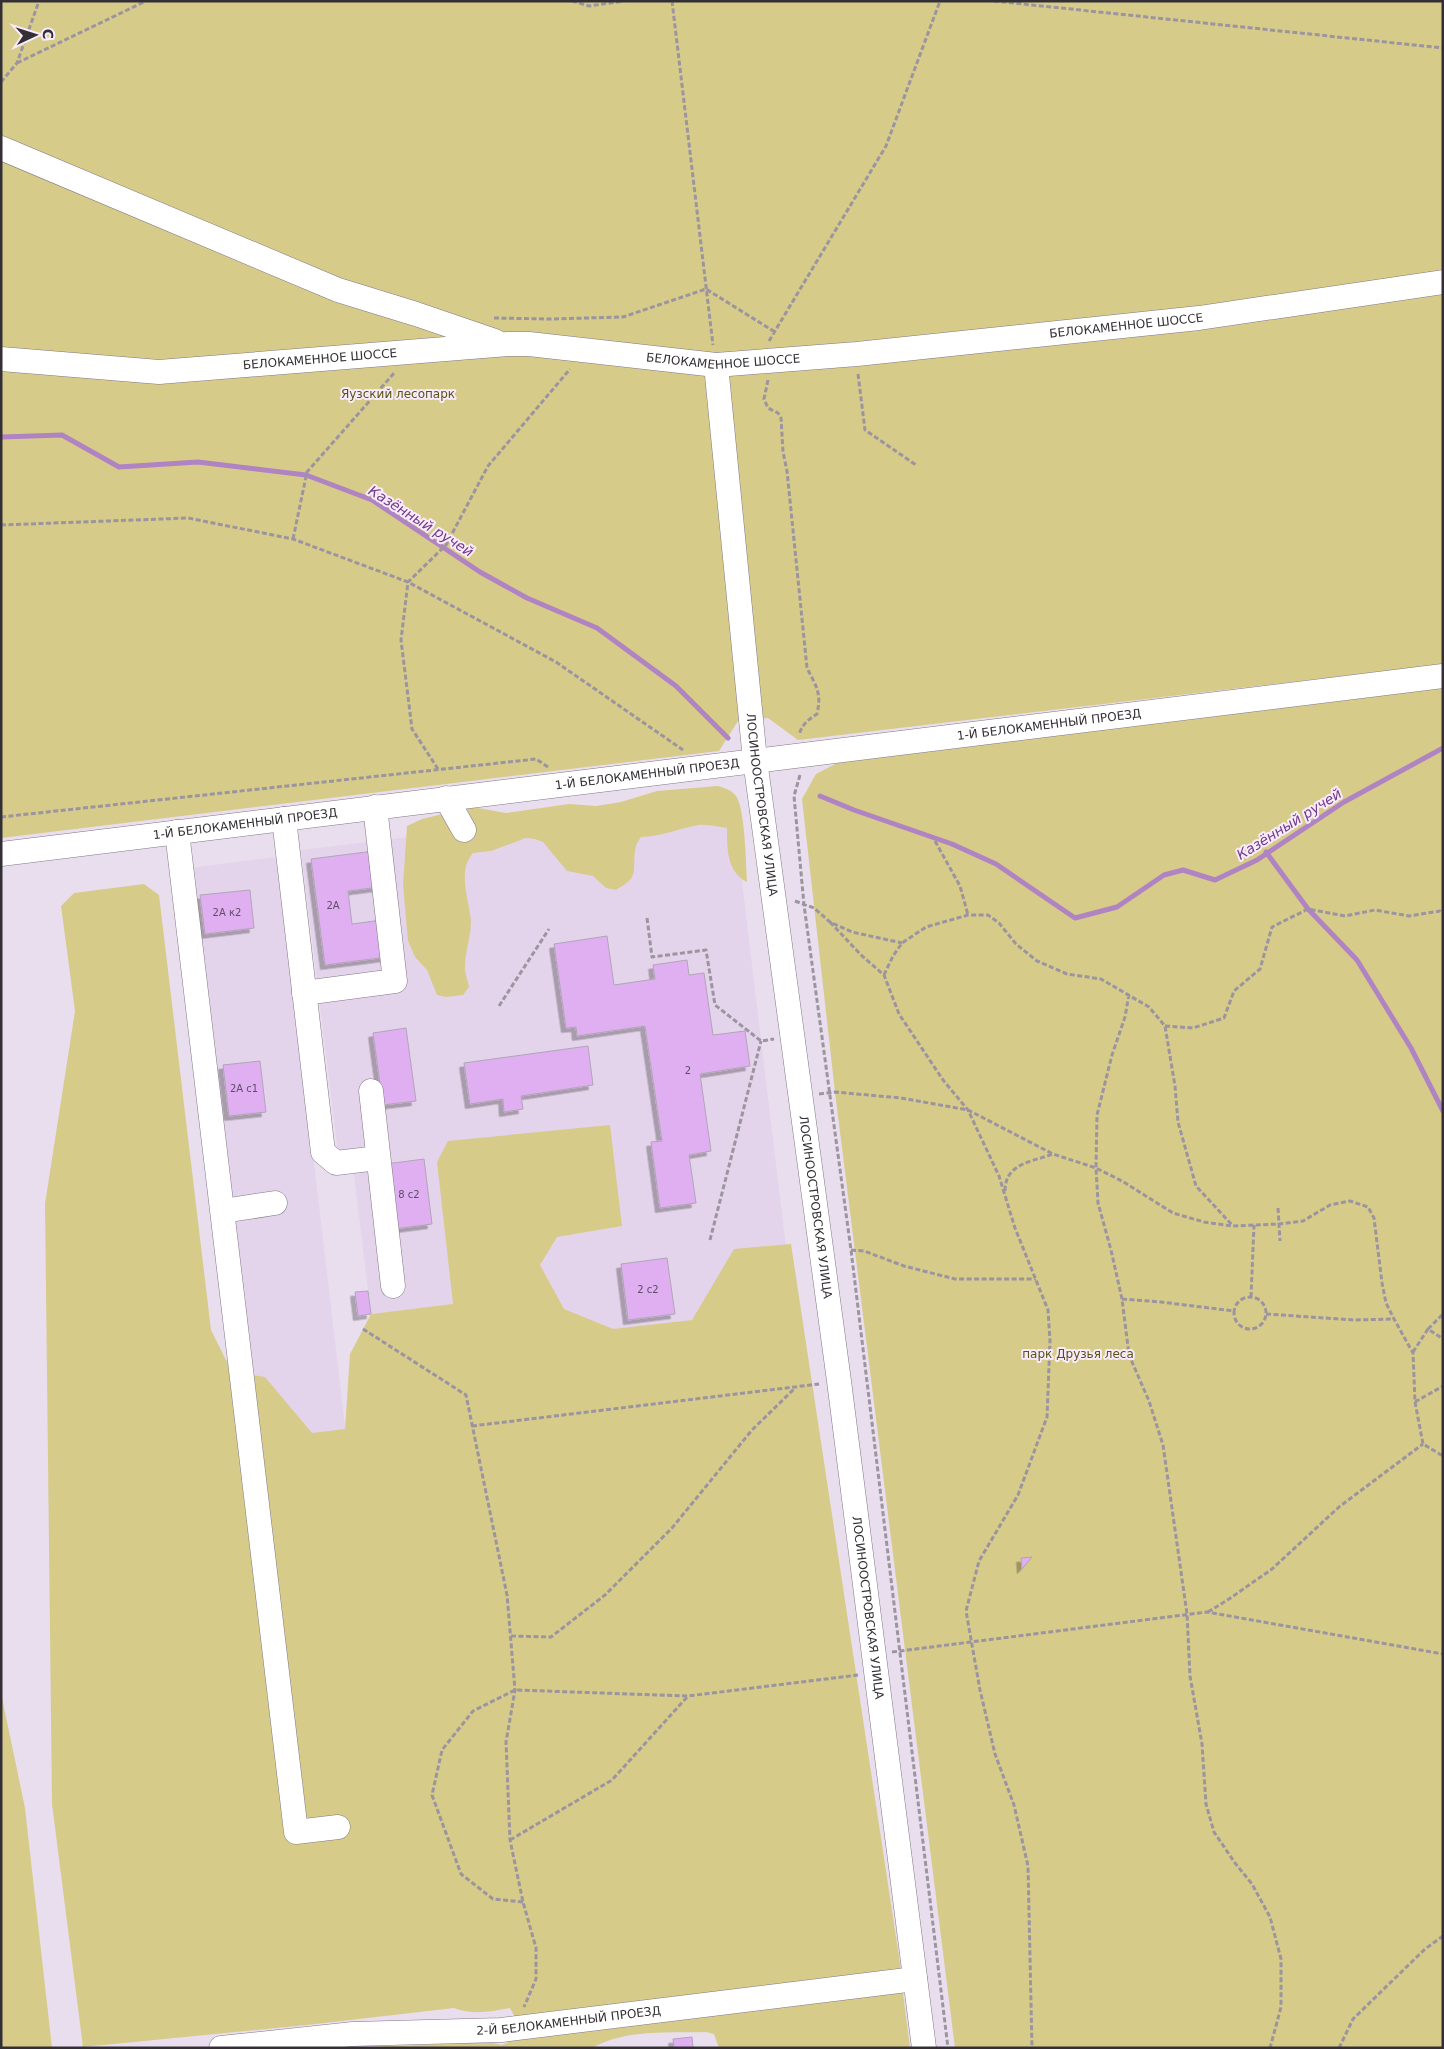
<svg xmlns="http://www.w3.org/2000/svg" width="1444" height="2049" viewBox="0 0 1444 2049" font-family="'DejaVu Sans',sans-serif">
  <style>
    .built { fill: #e4d4eb }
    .green { fill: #d7cb8a }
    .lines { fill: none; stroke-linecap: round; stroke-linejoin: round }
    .stream { stroke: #b083c3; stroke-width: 5 }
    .building { fill: #dfaff2; stroke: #b0a5b5; filter: url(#shadow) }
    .minor-casing { stroke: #827786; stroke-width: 25 }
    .path { stroke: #9c949f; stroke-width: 3; stroke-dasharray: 5 2.5; stroke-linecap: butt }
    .minor { stroke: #fff; stroke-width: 24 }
    .labels { text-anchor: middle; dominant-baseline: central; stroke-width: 4; stroke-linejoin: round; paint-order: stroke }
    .number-label { font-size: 10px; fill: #5e4f64 }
    .street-label { font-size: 12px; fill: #332f35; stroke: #f7ebfc }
    .park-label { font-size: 12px; fill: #5d5213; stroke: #f7ebfc }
    .water-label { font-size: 14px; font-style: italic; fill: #733a89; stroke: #f7ebfc }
  </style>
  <defs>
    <filter id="shadow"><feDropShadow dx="-4.5" dy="4.5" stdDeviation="0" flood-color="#0004"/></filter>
  </defs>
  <rect width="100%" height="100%" fill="#e9deee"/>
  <path class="built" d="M732,798L795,1322L454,1364L447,1305L371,1314L351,1151L338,1153L301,850Z
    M276,857L298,1026L401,1902L227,1326L169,868L182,869Z"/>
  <path class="green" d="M1,1H1443V664L798,740L768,718L738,721L719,751L1,838Z
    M1443,688V2048H955L835,1092L802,799L816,774L837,763Z
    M718,786C724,788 732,790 736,796C745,808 746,864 747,882C727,872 727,849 727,828C718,827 708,824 699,825C679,828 661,837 641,837C629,851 639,870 630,880C626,884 620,887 616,890L606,888L593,876L567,871L543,842L535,839L526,838L491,851L473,853C457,871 469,899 471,921C471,936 465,952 465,968C465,974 468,981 469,987L463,995L446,997L437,995L427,970L415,957L408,941L403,885L407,826L422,819L472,807L506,813L569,804L596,806L621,802L657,791Z
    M144,884L159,895L211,1330L232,1372L265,1377L312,1433L345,1429L350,1354L371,1314L453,1304L437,1162L448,1141L610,1125L622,1226L557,1237L540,1265L564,1309L613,1329L692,1320L734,1249L791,1244L901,1970L890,1981L903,1993L910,2048H719L714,2034L706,2032C669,2033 625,2029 592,2048H347L488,2042L502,2045L512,2040L519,2025L510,2008C490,2012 472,2015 454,2008L307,2025L83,2047L52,1804L45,1204L75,1011L61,906L74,893Z
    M1,1693L25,1808L52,2048H1Z"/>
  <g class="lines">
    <path class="stream" d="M1,437L62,435L119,467L198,462L306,475L372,500L480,572L527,598L597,628L676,686L728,738
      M820,796L854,810L952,844L996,864L1075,918L1117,907L1164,875L1183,870L1215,880L1257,860L1344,802L1443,748
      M1266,852L1308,909L1357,960L1411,1048L1443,1111"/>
  </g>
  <path class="building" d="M374,851L379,887L348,891L352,924L382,920L387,957L325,965L311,859Z
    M250,890L254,928L205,934L200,895Z
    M607,936L614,985L655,979L653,965L687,960L689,975L704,973L713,1035L745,1031L750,1066L700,1074L711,1151L689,1155L696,1203L660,1208L651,1142L662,1141L645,1026L577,1036L576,1027L566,1028L554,944Z
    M406,1028L416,1101L383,1105L373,1033Z
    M588,1046L593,1085L521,1096L523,1109L504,1112L503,1099L470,1104L464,1063Z
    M260,1061L266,1112L229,1116L223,1065Z
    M424,1159L432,1224L394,1229L386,1164Z
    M667,1258L675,1314L628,1320L621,1264Z
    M368,1291L371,1314L358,1316L355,1292Z
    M1032,1557L1022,1569L1021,1558Z
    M692,2037L693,2048H674L673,2039Z"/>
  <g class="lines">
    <defs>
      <g id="minor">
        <path d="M1,148L338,290L416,314L495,341"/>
        <path id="s1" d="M1,359L159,372L508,344H529L716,365L857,354L1199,318L1443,282"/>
        <path id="s2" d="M716,365L755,760L839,1381L924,2048"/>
        <path d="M446,798L464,830"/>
        <path d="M284,819L323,1152L336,1163L378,1158"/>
        <path d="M177,832L296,1832L338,1827"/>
        <path id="s3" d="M1,854L1443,676"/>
        <path d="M304,993L395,981L375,807"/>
        <path d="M371,1091L393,1286"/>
        <path d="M223,1211L275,1203"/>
        <path id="s4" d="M221,2048L353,2034L501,2030L915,1979"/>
      </g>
    </defs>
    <use href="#minor" class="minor-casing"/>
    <path class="path" d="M572,1L589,6L624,1
      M672,1L713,345
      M994,1L1443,48
      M17,63L146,1
      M1,82L17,63L39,1
      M494,318L550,319L623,317L706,289L775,332
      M769,341L886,146L940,1
      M858,374L865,430L916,465
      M768,380L764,399L768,408L778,413L781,418L783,452L787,471L807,668C816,686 822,693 817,714C808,720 802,724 799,735
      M1,525L188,518L293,539L408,582L556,662L683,750
      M293,539L307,472L395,372
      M438,769L412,729L401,640L408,582L446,545L488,466L570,369
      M800,775L794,796L804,905L851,1250L948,2048
      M1,817L536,759L548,767
      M935,841L960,886L968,915
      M795,901L814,908L830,922L852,932L902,943
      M647,918L652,957L706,950L715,1005L761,1041L774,1039
      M830,922L861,955L884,975L899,1014L943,1080L968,1110L999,1176L1015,1228L1048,1310L1050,1341L1047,1417L1018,1495L979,1561L966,1611L980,1690L995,1754L1014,1805L1028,1866L1032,2048
      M884,975L893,956L902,943L926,927L968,915H988L999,923L1016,944L1037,961L1067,974L1101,979L1149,1007L1165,1026L1175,1086L1178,1122L1196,1186L1232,1225
      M1129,994L1125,1017L1112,1055L1097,1115L1096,1168L1098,1203L1111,1250L1122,1299L1129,1355L1149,1401L1163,1445L1187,1614L1190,1676L1202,1744L1206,1804L1214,1832L1235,1863L1252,1884L1270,1917L1281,1959V2007L1270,2048
      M499,1006L549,929
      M1165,1026L1193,1028L1224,1018L1234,991L1260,969L1272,927L1308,909L1345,916L1375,910L1409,916L1440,911L1443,913
      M819,1094L835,1092L901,1098L968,1110L1053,1154L1096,1168L1122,1181L1173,1213L1204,1222L1232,1226L1279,1224L1303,1221L1330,1205L1350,1201L1368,1207L1374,1218L1382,1283L1386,1303L1394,1319L1413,1353L1415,1402L1423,1444L1443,1456
      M1005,1191C1005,1163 1032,1162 1053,1154
      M1278,1208L1280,1241
      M710,1240L761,1041
      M851,1250L864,1251L904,1266L955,1279H1036
      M1251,1297L1254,1225
      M1234 1313a16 16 0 1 1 32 0a16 16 0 1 1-32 0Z
      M1122,1299L1161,1302L1234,1311
      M1266,1314L1354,1320L1394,1319
      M363,1329L466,1395L507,1595L515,1690L506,1742L510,1840L523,1902L536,1948V1979L524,2007
      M1428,1329L1443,1314
      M1413,1352L1428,1329L1443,1339
      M1415,1402L1443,1386
      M472,1426L819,1384
      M1208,1612L1229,1599L1272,1569L1339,1507L1423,1444
      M511,1636L551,1637L605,1595L672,1528L752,1430L795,1388
      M892,1652L1207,1612L1443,1654
      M510,1840L612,1780L688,1696
      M523,1902L493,1899L461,1874L432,1795L442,1750L473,1711L515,1690L688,1696L858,1675
      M1339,2048L1353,2019L1425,1949L1443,1936"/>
    <use href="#minor" class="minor"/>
  </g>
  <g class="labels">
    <g class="number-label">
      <text x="333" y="905">2А</text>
      <text x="227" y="912">2А к2</text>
      <text x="688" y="1070">2</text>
      <text x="244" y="1088">2А с1</text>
      <text x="409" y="1194">8 с2</text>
      <text x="648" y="1289">2 с2</text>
    </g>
    <g class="street-label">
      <text stroke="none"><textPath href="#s1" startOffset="1130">БЕЛОКАМЕННОЕ ШОССЕ</textPath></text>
      <text stroke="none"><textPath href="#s1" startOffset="725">БЕЛОКАМЕННОЕ ШОССЕ</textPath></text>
      <text stroke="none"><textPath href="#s1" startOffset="320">БЕЛОКАМЕННОЕ ШОССЕ</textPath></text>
      <text stroke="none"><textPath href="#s3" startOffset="1056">1-Й БЕЛОКАМЕННЫЙ ПРОЕЗД</textPath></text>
      <text stroke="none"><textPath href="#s3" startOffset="651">1-Й БЕЛОКАМЕННЫЙ ПРОЕЗД</textPath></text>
      <text stroke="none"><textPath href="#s2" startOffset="442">ЛОСИНООСТРОВСКАЯ УЛИЦА</textPath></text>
      <text stroke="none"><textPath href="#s3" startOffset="246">1-Й БЕЛОКАМЕННЫЙ ПРОЕЗД</textPath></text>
      <text stroke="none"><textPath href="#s2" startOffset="848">ЛОСИНООСТРОВСКАЯ УЛИЦА</textPath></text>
      <text stroke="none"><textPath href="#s2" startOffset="1252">ЛОСИНООСТРОВСКАЯ УЛИЦА</textPath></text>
      <text stroke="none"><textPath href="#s4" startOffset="349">2-Й БЕЛОКАМЕННЫЙ ПРОЕЗД</textPath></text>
    </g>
    <g class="park-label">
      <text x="398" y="394">Яузский лесопарк</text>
      <text x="1078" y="1354">парк Друзья леса</text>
    </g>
    <g class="water-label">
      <text transform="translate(421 521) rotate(32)">Казённый ручей</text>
      <text transform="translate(1289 824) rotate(-32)">Казённый ручей</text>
    </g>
  </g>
  <rect width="1444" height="2049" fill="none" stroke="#332f35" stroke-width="5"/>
  <g transform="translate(35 35) rotate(86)" stroke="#f7ebfc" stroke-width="4" paint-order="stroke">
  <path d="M0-4L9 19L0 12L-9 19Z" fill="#332f35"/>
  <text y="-8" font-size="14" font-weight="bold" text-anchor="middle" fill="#332f35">С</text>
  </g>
</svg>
